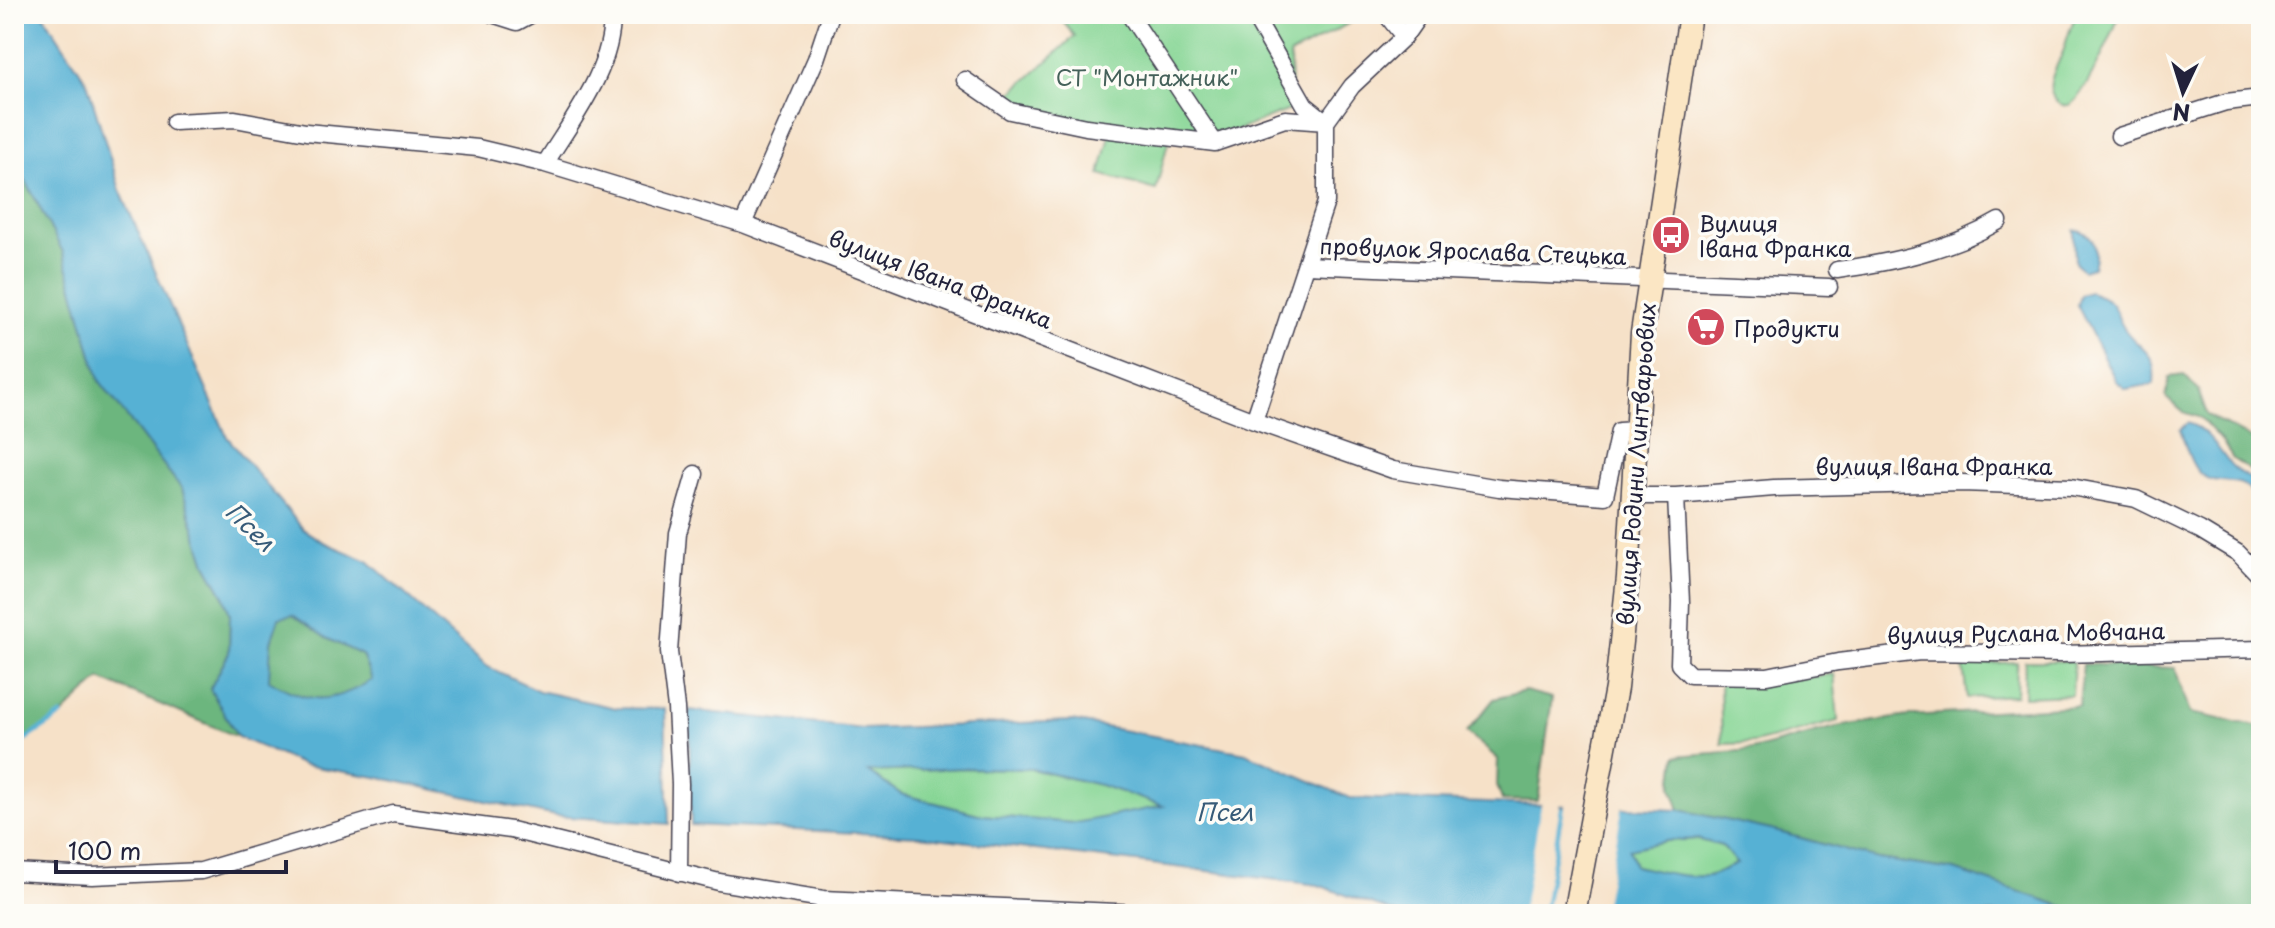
<svg xmlns="http://www.w3.org/2000/svg" width="2275" height="928" viewBox="0 0 2275 928" font-family="'Playpen Sans',sans-serif">
  <style>
    .green { fill: #86d594; stroke: #547c68; stroke-width: 2 }
    .forest { fill: #6cb67e; stroke: #476c5c; stroke-width: 2 }
    .water { fill: #57b1d4; stroke: #3c6a88; stroke-width: 2; fill-rule: evenodd }
    .pier { fill: #f6e1c8 }
    .lines { fill: none; stroke-linecap: round; stroke-linejoin: round }
    .stream { stroke: #57b1d4; stroke-width: 5 }
    .minor-casing { stroke: #423f50; stroke-width: 19 }
    .secondary-casing { stroke: #423f50; stroke-width: 25 }
    .minor { stroke: #fff; stroke-width: 16 }
    .secondary { stroke: #fbe6c4; stroke-width: 22 }
    .labels { text-anchor: middle; dominant-baseline: central; stroke-width: 7; stroke-linejoin: round; paint-order: stroke }
    .park-label { font-size: 22px; fill: #45615a; stroke: #fdfcf7 }
    .poi-label { font-size: 22px; fill: #22223b; stroke: #fdfcf7; text-anchor: start }
    .street-label { font-size: 22px; fill: #22223b; stroke: #fdfcf7 }
    .water-label { font-size: 24px; font-style: italic; fill: #375b78; stroke: #fdfcf7 }
  </style>
  <rect width="100%" height="100%" fill="#fdfcf7"/>
  <filter id="ink" filterUnits="userSpaceOnUse"><feTurbulence type="fractalNoise" baseFrequency=".0125" numOctaves="2"/><feDisplacementMap in="SourceGraphic" scale="16" xChannelSelector="R" yChannelSelector="G"/><feConvolveMatrix kernelMatrix="1 2 1 2 8 2 1 2 1" color-interpolation-filters="sRGB"/></filter>
  <filter id="wash" filterUnits="userSpaceOnUse"><feTurbulence type="fractalNoise" baseFrequency=".006" numOctaves="4" result="noise"/><feDisplacementMap in="SourceGraphic" scale="32" xChannelSelector="R" yChannelSelector="G"/><feGaussianBlur stdDeviation="1.8" result="paint"/><feColorMatrix in="noise" values="0 0 0 0 0 0 0 0 0 0 0 0 0 0 0 0 0 1.4 0 .05"/><feComposite in="paint" operator="in"/></filter>
  <g filter="url(#wash)">
    <rect width="100%" height="100%" fill="#f6e1c8"/>
    <path class="green" d="M1056,14H1366L1290,55L1291,109L1218,138L1170,134L1156,190L1100,174L1112,128L1002,102L1075,36Z
      M2077,14H2119C2115,30 2082,103 2068,105C2064,106 2060,105 2057,101C2041,88 2059,64 2064,49C2068,36 2070,26 2077,14Z
      M2025,661H2074L2072,695L2024,697Z
      M2017,662L2016,695L1967,698L1963,665Z
      M1834,674L1838,721L1754,743L1722,744L1720,684H1754Z
      M964,768L1031,769L1100,785L1164,806L1075,824L982,815L901,794L867,772Z
      M1697,839L1722,846L1738,864C1727,866 1717,874 1707,876C1684,879 1658,871 1635,866L1629,848L1666,841Z"/>
    <path class="forest" d="M14,158L63,252L99,380L182,489L206,564L224,596L230,615L229,653L210,689L238,737L100,679L61,716L14,747Z
      M2184,375L2198,390L2207,415L2261,444V474L2251,471L2233,459L2222,441L2201,418L2183,412L2166,397L2169,377Z
      M293,615L326,638L363,655L373,680C332,704 309,705 268,680L271,642L279,617Z
      M2083,664L2175,668L2190,713L2261,727V914H2086L1954,870L1878,859L1771,830L1680,810L1672,787L1676,756L1752,750L1836,727L1909,716L2079,706Z
      M1525,691L1552,698L1538,801L1502,800L1497,785L1498,759L1467,732L1494,699Z"/>
    <path class="water" d="M14,14H43L87,82L120,190L227,437L303,529L323,542L368,561L486,666L539,691L616,708L665,709L669,824L555,816L382,778L303,765L238,737L210,689L229,653L230,615L224,596L206,564L182,489L99,380L63,252L14,158ZM293,615L326,638L362,655L372,680C332,704 309,705 269,680L271,642L279,618Z
      M2074,230C2095,231 2098,250 2093,267L2083,270L2075,263Z
      M2089,292C2122,302 2111,311 2126,331C2142,352 2157,351 2154,384L2126,389L2116,381L2077,305L2080,295Z
      M2187,423C2222,433 2223,479 2261,479V501L2253,497C2244,473 2218,487 2203,476C2190,467 2186,445 2180,430Z
      M689,710L863,729L1072,721L1246,753L1350,798L1680,810L1771,830L1878,859L1954,870L2086,914H1399L1318,885L1136,862L919,836L691,825ZM964,768L1031,769L1100,785L1163,806L1075,823L982,815L901,794L868,772ZM1697,839L1722,846L1737,864C1727,866 1717,875 1707,876C1684,878 1658,871 1635,866L1629,849L1666,841Z"/>
    <path class="pier" d="M1542,800L1561,801L1542,914H1522Z
      M1566,801L1623,804L1603,914H1546Z"/>
    <g class="lines">
      <path class="stream" d="M14,747L61,716"/>
    </g>
  </g>
  <g filter="url(#ink)">
    <g class="lines">
      <defs>
        <path id="minor" d="M492,14L517,22L532,14
          M1129,14L1215,143
          M1386,14L1404,37
          M965,80L1010,111L1086,127L1215,143L1285,119L1326,122L1305,105L1253,14
          M174,122L235,119L306,132L478,148L545,164L743,224L1254,421L1393,470L1499,488L1605,496L1619,431L1635,430
          M2119,136L2226,102L2261,98
          M545,164C573,118 613,69 612,14
          M743,224L816,59L831,14
          M1306,265L1829,287
          M1837,270C1894,262 1950,250 1999,221
          M1254,421L1326,202V122L1352,86L1404,37L1420,14
          M1631,496H1676L1774,488L1962,483L2071,487L2136,499L2200,530L2238,553L2261,577
          M1676,496L1681,602L1679,664L1690,675L1767,676L1838,662L1920,652L2061,654L2261,649
          M14,872L92,876L201,871L393,814L511,830L719,882L823,899L1162,914
          M679,873L680,784L676,708L669,652L678,533L695,474"/>
        <path id="secondary" d="M1574,914L1616,688L1628,577L1642,333L1690,14"/>
      </defs>
      <use href="#minor" class="minor-casing"/>
      <use href="#secondary" class="secondary-casing"/>
      <use href="#minor" class="minor"/>
      <use href="#secondary" class="secondary"/>
    </g>
  </g>
  <defs>
    <symbol id="bus-disc" viewBox="-11 -11 22 22"><circle r="9.5" fill="#d1495b" stroke="#fdfcf7"/><path d="M-5-6H5V4H4V6H2V4H-2V6H-4V4H-5ZM-3.5-4V0h7V-4ZM-3.5 1.2v1.5H-2V1.2ZM2 1.2v1.5H3.5V1.2Z" fill="#fff"/></symbol>
    <symbol id="supermarket-disc" viewBox="-11 -11 22 22"><circle r="9.5" fill="#d1495b" stroke="#fdfcf7"/><path d="M-6-5.5h2.5l.6 2H6L4.5 2H-2.5L-4.4-4H-6ZM-1.5 3.2a1.3 1.3 0 1 0 .1 0ZM3 3.2a1.3 1.3 0 1 0 .1 0Z" fill="#fff"/></symbol>
  </defs>
  <g fill-rule="evenodd">
    <use href="#bus-disc" x="1649" y="213" width="44" height="44"/>
    <use href="#supermarket-disc" x="1684" y="305" width="44" height="44"/>
  </g>
  <g class="labels">
    <g class="park-label">
      <text x="1147" y="76">СТ "Монтажник"</text>
    </g>
    <g class="poi-label">
      <text x="1699" y="222">Вулиця<tspan x="1699" dy="25">Івана Франка</tspan></text>
      <text x="1734" y="327">Продукти</text>
    </g>
    <g class="street-label">
      <text transform="translate(1473 250) rotate(2)">провулок Ярослава Стецька</text>
      <text transform="translate(941 278) rotate(21)">вулиця Івана Франка</text>
      <text transform="translate(1635 464) rotate(-86)">вулиця Родини Линтварьових</text>
      <text x="1934" y="465">вулиця Івана Франка</text>
      <text transform="translate(2026 632) rotate(-1)">вулиця Руслана Мовчана</text>
    </g>
    <g class="water-label">
      <text transform="translate(251 526) rotate(44)">Псел</text>
      <text x="1225" y="811">Псел</text>
    </g>
  </g>
  <rect width="2275" height="928" fill="none" stroke="#fdfcf7" stroke-width="48"/>
  <g transform="translate(2183 92) rotate(184)" stroke="#fdfcf7" stroke-width="6" paint-order="stroke">
  <path d="M0-6L14 30L0 20L-14 30Z" fill="#22223b"/>
  <text y="-12" font-size="22" font-weight="bold" text-anchor="middle" fill="#22223b">N</text>
  </g>
  <path d="M56 860v12h230v-12" fill="none" stroke="#22223b" stroke-width="4"/>
  <text x="68" y="860" font-size="24" fill="#22223b" stroke="#fdfcf7" stroke-width="6" paint-order="stroke">100 m</text>
</svg>
